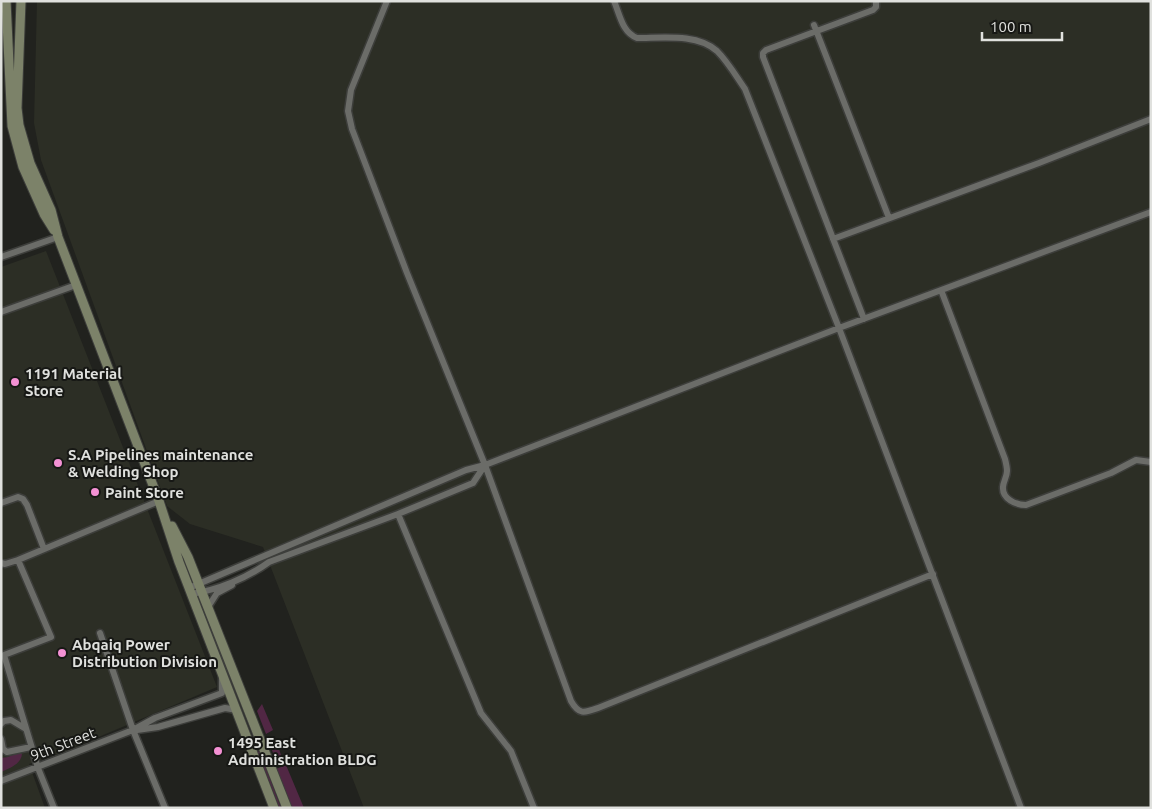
<svg xmlns="http://www.w3.org/2000/svg" width="1152" height="809" viewBox="0 0 1152 809" font-family="Ubuntu,sans-serif">
  <style>
    .built { fill: #2c2e25 }
    .green { fill: #512744 }
    .lines { fill: none; stroke-linecap: round; stroke-linejoin: round }
    .street-casing { stroke: #3d3e3b; stroke-width: 9 }
    .secondary-casing { stroke: #3d3e3b; stroke-width: 11 }
    .street { stroke: #6b6c68; stroke-width: 6 }
    .secondary { stroke: #7c8269; stroke-width: 9 }
    .poi-dot { fill: #f491d4; stroke: #171815; stroke-width: 2 }
    .labels { text-anchor: middle; dominant-baseline: central; stroke-width: 4; stroke-linejoin: round; paint-order: stroke }
    .poi-label { font-size: 15px; font-weight: bold; fill: #e0e1de; stroke: #171815; text-anchor: start }
    .street-label { font-size: 15px; fill: #e0e1de; stroke: #171815 }
  </style>
  <rect width="100%" height="100%" fill="#21221e"/>
  <path class="built" d="M37,1H1151V808H364L263,547L190,524L167,506L41,160L34,123Z
    M46,251L217,687L63,752L29,764L45,808H1V267Z"/>
  <path class="green" d="M262,704L273,730L266,734L257,711Z
    M276,740L282,758L276,760L269,743Z
    M260,751L281,808H277L257,752Z
    M20,752L22,754C21,764 10,768 1,772V758L8,757Z
    M286,765L304,808H292L276,769Z"/>
  <g class="lines">
    <defs>
      <path id="street" d="M387,1L351,90L348,111L352,129L407,273L485,465L571,701C579,715 584,713 598,708L933,574
        M614,1C620,15 622,32 637,38C662,38 697,33 717,51C728,62 736,76 745,89L839,328L1021,808
        M814,25L889,218
        M833,239L1039,163L1151,119
        M1,257L58,237
        M941,290L1005,459C1006,463 1007,467 1007,471C1007,477 1003,482 1003,487C1002,499 1016,505 1026,505L1111,473L1136,460L1151,462
        M1,312L76,285
        M864,319L763,57V53L766,50L873,10L876,7V1
        M1,503L18,497L23,499L27,505L44,549
        M398,514L481,713L511,751L534,808
        M18,560L51,637L4,655L38,768L54,808
        M1,563L5,564L18,560L159,501
        M189,588L466,470L485,465L839,328L1151,212
        M191,594C218,590 247,578 269,562L398,514L473,483L485,465
        M208,607L217,593L232,585
        M100,633L133,730L165,808
        M1,724L4,721L11,720L26,729
        M137,730L158,727L225,708L237,710
        M1,739L3,749L7,752L31,747
        M1,781L133,730L155,718L222,693V675"/>
      <path id="secondary" d="M6,1L12,126L23,167L44,214L54,230
        M21,1L17,108L19,125L30,163L51,210L58,237L159,501L179,562L274,808
        M172,526L188,557L287,808"/>
    </defs>
    <use href="#street" class="street-casing"/>
    <use href="#secondary" class="secondary-casing"/>
    <use href="#street" class="street"/>
    <use href="#secondary" class="secondary"/>
  </g>
  <g class="poi-dot">
    <circle cx="15" cy="382" r="5"/>
    <circle cx="58" cy="463" r="5"/>
    <circle cx="95" cy="492" r="5"/>
    <circle cx="62" cy="653" r="5"/>
    <circle cx="218" cy="751" r="5"/>
  </g>
  <g class="labels">
    <g class="poi-label">
      <text x="25" y="373">1191 Material<tspan x="25" dy="17">Store</tspan></text>
      <text x="68" y="454">S.A Pipelines maintenance<tspan x="68" dy="17">&amp; Welding Shop</tspan></text>
      <text x="105" y="492">Paint Store</text>
      <text x="72" y="644">Abqaiq Power<tspan x="72" dy="17">Distribution Division</tspan></text>
      <text x="228" y="742">1495 East<tspan x="228" dy="17">Administration BLDG</tspan></text>
    </g>
    <g class="street-label">
      <text transform="translate(63 744) rotate(-21)">9th Street</text>
    </g>
  </g>
  <rect width="1152" height="809" fill="none" stroke="#e0e1de" stroke-width="5"/>
  <path d="M982 32v8h80v-8" fill="none" stroke="#e0e1de" stroke-width="2.5"/>
  <text x="990" y="32" font-size="15" fill="#e0e1de" stroke="#171815" stroke-width="4" paint-order="stroke">100 m</text>
</svg>
